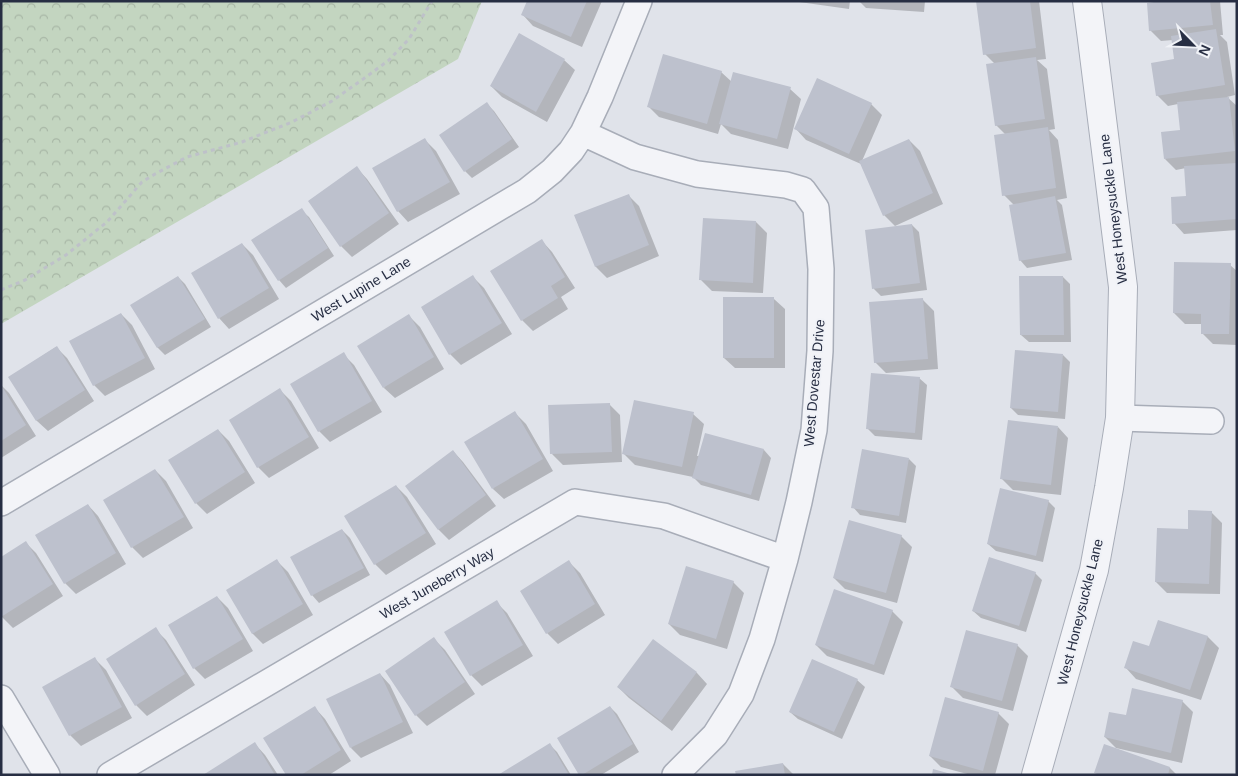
<svg xmlns="http://www.w3.org/2000/svg" width="1238" height="776" viewBox="0 0 1238 776" font-family="Helvetica,sans-serif">
  <style>
    .park { fill: url(#park-crowns) }
    .shadow { fill: #0003 }
    .building { fill: #bdc1cd }
    .lines { fill: none; stroke-linecap: round; stroke-linejoin: round }
    .minor-casing { stroke: #a8adb8; stroke-width: 28 }
    .tertiary-casing { stroke: #a8adb8; stroke-width: 30 }
    .path { stroke: #bec1c9; stroke-width: 3; stroke-dasharray: 4 4; stroke-linecap: butt }
    .minor { stroke: #f3f4f8; stroke-width: 25 }
    .tertiary { stroke: #f3f4f8; stroke-width: 28 }
    .labels { text-anchor: middle; dominant-baseline: central; stroke-width: 4; stroke-linejoin: round; paint-order: stroke }
    .street-label { font-size: 14px; fill: #272e43; stroke: #f0f2f7 }
  </style>
  <defs>
    <pattern id="park-crowns" width="20" height="18" patternUnits="userSpaceOnUse" patternTransform="scale(1.25)"><rect width="20" height="18" fill="#c3d5c0"/><path d="M2 6a3 3 0 1 1 6 0M12 15a3 3 0 1 1 6 0" fill="none" stroke="#a8b7a6"/></pattern>
  </defs>
  <rect width="100%" height="100%" fill="#e0e3ea"/>
  <path class="park" d="M1,1H482L458,59L1,324Z"/>
  <path class="shadow" d="M529,1H602L582,47L533,26L523,15Z
    M792,1H850L849,9Z
    M859,1H925L924,12L866,8Z
    M978,1H1039L1046,59L1037,60L1047,69L1055,129L1049,130L1058,140L1067,198L1057,200L1062,205L1072,260L1027,268L1020,260L1014,205L1004,195L1006,135L996,125L995,64L985,54Z
    M1162,1H1220L1223,35H1220L1227,42L1235,95L1227,97L1237,106V230L1184,234L1174,223L1187,197L1186,168L1176,170L1165,159L1181,131L1178,104L1168,106L1157,95L1176,60L1173,40L1161,41L1150,30Z
    M564,60L575,70L547,122L502,97L491,86Z
    M721,72L732,82L790,89L801,99L788,149L731,134L721,124L718,134L659,117L649,107Z
    M487,104L494,111L519,147L472,178L465,171Z
    M871,104L882,115L862,161L909,140L920,151L943,204L895,226L884,215L861,164L806,140L796,129Z
    M425,140L436,151L460,194L408,222L398,211Z
    M357,168L367,179L399,224L352,257L341,246L309,201Z
    M628,195L639,206L659,256L607,278L596,267L575,216Z
    M301,210L309,217L334,256L286,288L279,280Z
    M756,222L767,233L763,293L712,291L701,280Z
    M912,225L919,232L927,290L881,296L874,289L866,231Z
    M542,241L552,252L575,288L561,297L568,309L533,331L522,320L492,272Z
    M242,244L253,255L279,299L229,329L219,318Z
    M1230,265L1237,271V345L1213,344L1202,333V324H1185L1174,313Z
    M178,277L185,284L211,327L165,355L158,348L132,305Z
    M473,277L484,288L512,334L461,365L450,354L422,308Z
    M1063,277L1070,284L1071,342H1029L1021,335Z
    M774,299L785,309V368H735L724,358Z
    M923,300L934,311L938,369L886,373L875,362Z
    M121,314L132,325L155,369L105,396L94,385Z
    M409,316L420,327L444,369L395,398L384,388Z
    M56,347L67,358L94,401L48,431L37,421L10,377Z
    M343,354L354,365L382,412L330,442L319,431Z
    M1063,355L1070,362L1065,419L1018,415L1011,408Z
    M919,378L927,385L922,440L875,436L868,429Z
    M1,385L9,393L36,436L1,458Z
    M280,390L291,401L319,448L269,478L258,467Z
    M609,404L620,415L622,462L563,465L552,454Z
    M515,413L526,424L553,471L504,499L493,489Z
    M693,414L704,424L697,456L764,450L771,458L759,501L701,485L693,477L635,465L624,454Z
    M1058,427L1068,438L1061,495L1013,490L1002,479Z
    M218,430L229,441L255,483L207,514L196,503L170,461Z
    M453,451L463,462L496,506L449,540L439,530L406,486Z
    M909,459L916,466L906,523L860,515L853,507Z
    M155,470L166,481L193,528L143,558L132,547Z
    M396,486L407,497L436,544L386,575L375,564Z
    M1048,501L1055,508L1043,562L996,551L988,544Z
    M88,505L98,516L126,564L76,594L65,583Z
    M1211,512L1222,523L1220,594L1167,593L1156,582L1189,530Z
    M342,530L350,538L370,575L319,603L312,595L292,558Z
    M901,536L912,547L897,603L845,589L834,578Z
    M26,543L36,553L63,596L13,628L1,616Z
    M277,561L288,572L313,615L263,644L252,633Z
    M569,562L580,573L605,615L558,644L547,633Z
    M1035,573L1042,580L1026,632L981,618L973,611Z
    M733,582L744,593L727,649L680,635L669,624Z
    M217,597L228,608L253,651L205,679L194,668Z
    M496,602L507,613L533,656L482,686L471,675Z
    M892,611L903,622L884,675L827,656L816,645Z
    M1159,621L1208,637L1219,648L1201,700L1136,679L1126,668L1150,648Z
    M155,629L166,640L195,685L147,716L136,705Z
    M434,639L445,650L475,694L427,726L416,715L387,671Z
    M654,641L697,673L707,684L672,731L629,698L618,687Z
    M1017,645L1028,656L1013,711L963,698L952,687Z
    M95,659L106,670L132,718L81,746L70,735Z
    M380,674L390,685L413,733L361,758L351,748Z
    M857,680L865,687L842,739L798,719L790,712Z
    M1182,701L1193,712L1182,763L1116,748L1105,737L1127,717Z
    M610,707L617,714L639,752L601,775H581Z
    M315,708L325,719L351,761L329,775H287Z
    M998,713L1009,724L995,775H971L941,767L930,756Z
    M255,744L265,755L278,775H205Z
    M550,745L557,752L571,775H501Z
    M783,764L794,775H737Z
    M1170,768L1177,775H1098L1096,772Z"/>
  <path class="building" d="M527,1H587L571,37L521,15Z
    M976,1H1030L1036,48L983,55Z
    M1210,1L1213,25L1149,31L1147,3L1161,1Z
    M1216,29L1225,85L1156,96L1151,63L1174,59L1171,36Z
    M519,33L565,59L536,112L490,86Z
    M663,54L722,71L707,124L647,107Z
    M1036,57L1045,119L995,126L986,64Z
    M733,72L791,87L777,139L719,124Z
    M817,78L872,103L849,154L794,129Z
    M1229,97L1235,151L1164,159L1161,132L1180,130L1177,102Z
    M487,102L512,139L464,172L439,135Z
    M1048,127L1056,188L1002,196L994,135Z
    M425,138L450,182L397,212L372,168Z
    M909,139L933,193L883,216L859,161Z
    M1237,163V219L1172,224L1171,197L1186,196L1184,166Z
    M357,166L389,213L340,247L308,201Z
    M629,194L649,245L595,267L574,215Z
    M1055,196L1066,253L1019,261L1009,205Z
    M302,208L328,248L278,281L251,240Z
    M703,218L756,221L753,283L699,280Z
    M912,224L920,283L872,289L865,230Z
    M542,239L565,277L551,286L558,298L521,321L490,271Z
    M242,243L269,288L218,319L191,273Z
    M1174,262L1231,263L1229,334H1201V314L1173,313Z
    M473,275L502,323L449,355L421,307Z
    M178,276L205,319L157,348L130,305Z
    M1019,276H1063L1064,335H1020Z
    M723,297H774V358H723Z
    M923,298L928,359L874,363L869,302Z
    M121,313L145,358L93,386L69,341Z
    M409,314L434,357L383,388L357,346Z
    M57,346L85,390L36,421L8,377Z
    M1015,350L1063,354L1058,412L1010,408Z
    M344,352L372,401L318,432L290,384Z
    M871,373L920,377L915,433L866,429Z
    M1,385L26,425L1,441Z
    M280,388L309,437L257,468L229,420Z
    M634,400L694,412L682,467L622,454Z
    M610,403L612,452L550,454L548,405Z
    M515,411L543,459L492,489L464,442Z
    M1008,420L1058,426L1051,485L1000,479Z
    M218,429L245,472L195,504L168,460Z
    M705,433L764,449L751,495L692,478Z
    M862,449L909,458L899,516L851,508Z
    M453,450L486,495L438,530L405,486Z
    M155,469L184,517L131,548L103,500Z
    M396,485L426,533L374,565L344,516Z
    M1000,488L1049,500L1036,556L987,544Z
    M88,504L116,553L64,584L35,535Z
    M1188,510L1212,511L1209,584L1155,582L1157,528L1188,529Z
    M849,520L902,535L886,593L833,578Z
    M342,529L364,568L311,596L290,557Z
    M26,541L53,584L1,617V557Z
    M989,557L1036,572L1019,626L972,611Z
    M277,559L303,604L252,634L226,590Z
    M569,560L595,604L546,634L520,591Z
    M686,566L734,581L716,639L668,624Z
    M834,589L893,610L874,665L815,645Z
    M217,596L243,639L193,669L168,625Z
    M497,600L523,645L470,676L444,632Z
    M1158,620L1208,636L1190,690L1124,668L1133,641L1149,646Z
    M156,627L185,674L135,706L106,659Z
    M966,630L1018,644L1002,701L950,687Z
    M434,637L465,682L415,716L385,671Z
    M653,639L697,672L661,721L617,687Z
    M95,657L122,707L69,736L42,687Z
    M812,659L858,679L834,732L789,712Z
    M380,673L403,722L350,748L326,699Z
    M1132,688L1183,700L1171,753L1104,737L1109,712L1126,715Z
    M945,697L999,712L983,771L929,756Z
    M315,706L341,750L301,775H286L263,738Z
    M610,706L633,744L582,775H579L557,738Z
    M255,742L275,775H203Z
    M550,743L569,775H498Z
    M1104,744L1170,767L1168,775H1100L1094,773Z
    M783,763L785,775H736L735,771Z
    M933,769L951,774V775H932Z"/>
  <g class="lines">
    <defs>
      <path id="minor" d="M583,133L635,157L697,174L786,185L803,190L816,208L821,269L820,351L814,430L799,502L785,559L762,639L741,694L715,735L675,775
        M1120,418L1211,421
        M1,503L527,191L552,171L571,151L583,133L600,97L639,1
        M1,698L47,775
        M110,775L575,502L664,516L785,559"/>
      <path id="tertiary" d="M1036,775L1094,570L1109,488L1120,418L1123,287L1092,39L1087,1"/>
    </defs>
    <use href="#minor" class="minor-casing"/>
    <use href="#tertiary" class="tertiary-casing"/>
    <path class="path" d="M1,290L25,280L66,255L107,222L142,182L155,174L187,157L242,142L292,122L332,101L366,77L389,60L409,39L432,1"/>
    <use href="#minor" class="minor"/>
    <use href="#tertiary" class="tertiary"/>
  </g>
  <g class="labels">
    <g class="street-label">
      <text transform="translate(1113 209) rotate(-97)">West Honeysuckle Lane</text>
      <text transform="translate(361 289) rotate(-31)">West Lupine Lane</text>
      <text transform="translate(814 383) rotate(-85)">West Dovestar Drive</text>
      <text transform="translate(437 583) rotate(-30)">West Juneberry Way</text>
      <text transform="translate(1080 612) rotate(-76)">West Honeysuckle Lane</text>
    </g>
  </g>
  <rect width="1238" height="776" fill="none" stroke="#272e43" stroke-width="5"/>
  <g transform="translate(1193 45) rotate(114)" stroke="#f0f2f7" stroke-width="4" paint-order="stroke">
  <path d="M0-4L9 19L0 12L-9 19Z" fill="#272e43"/>
  <text y="-8" font-size="14" font-weight="bold" text-anchor="middle" fill="#272e43">N</text>
  </g>
</svg>
